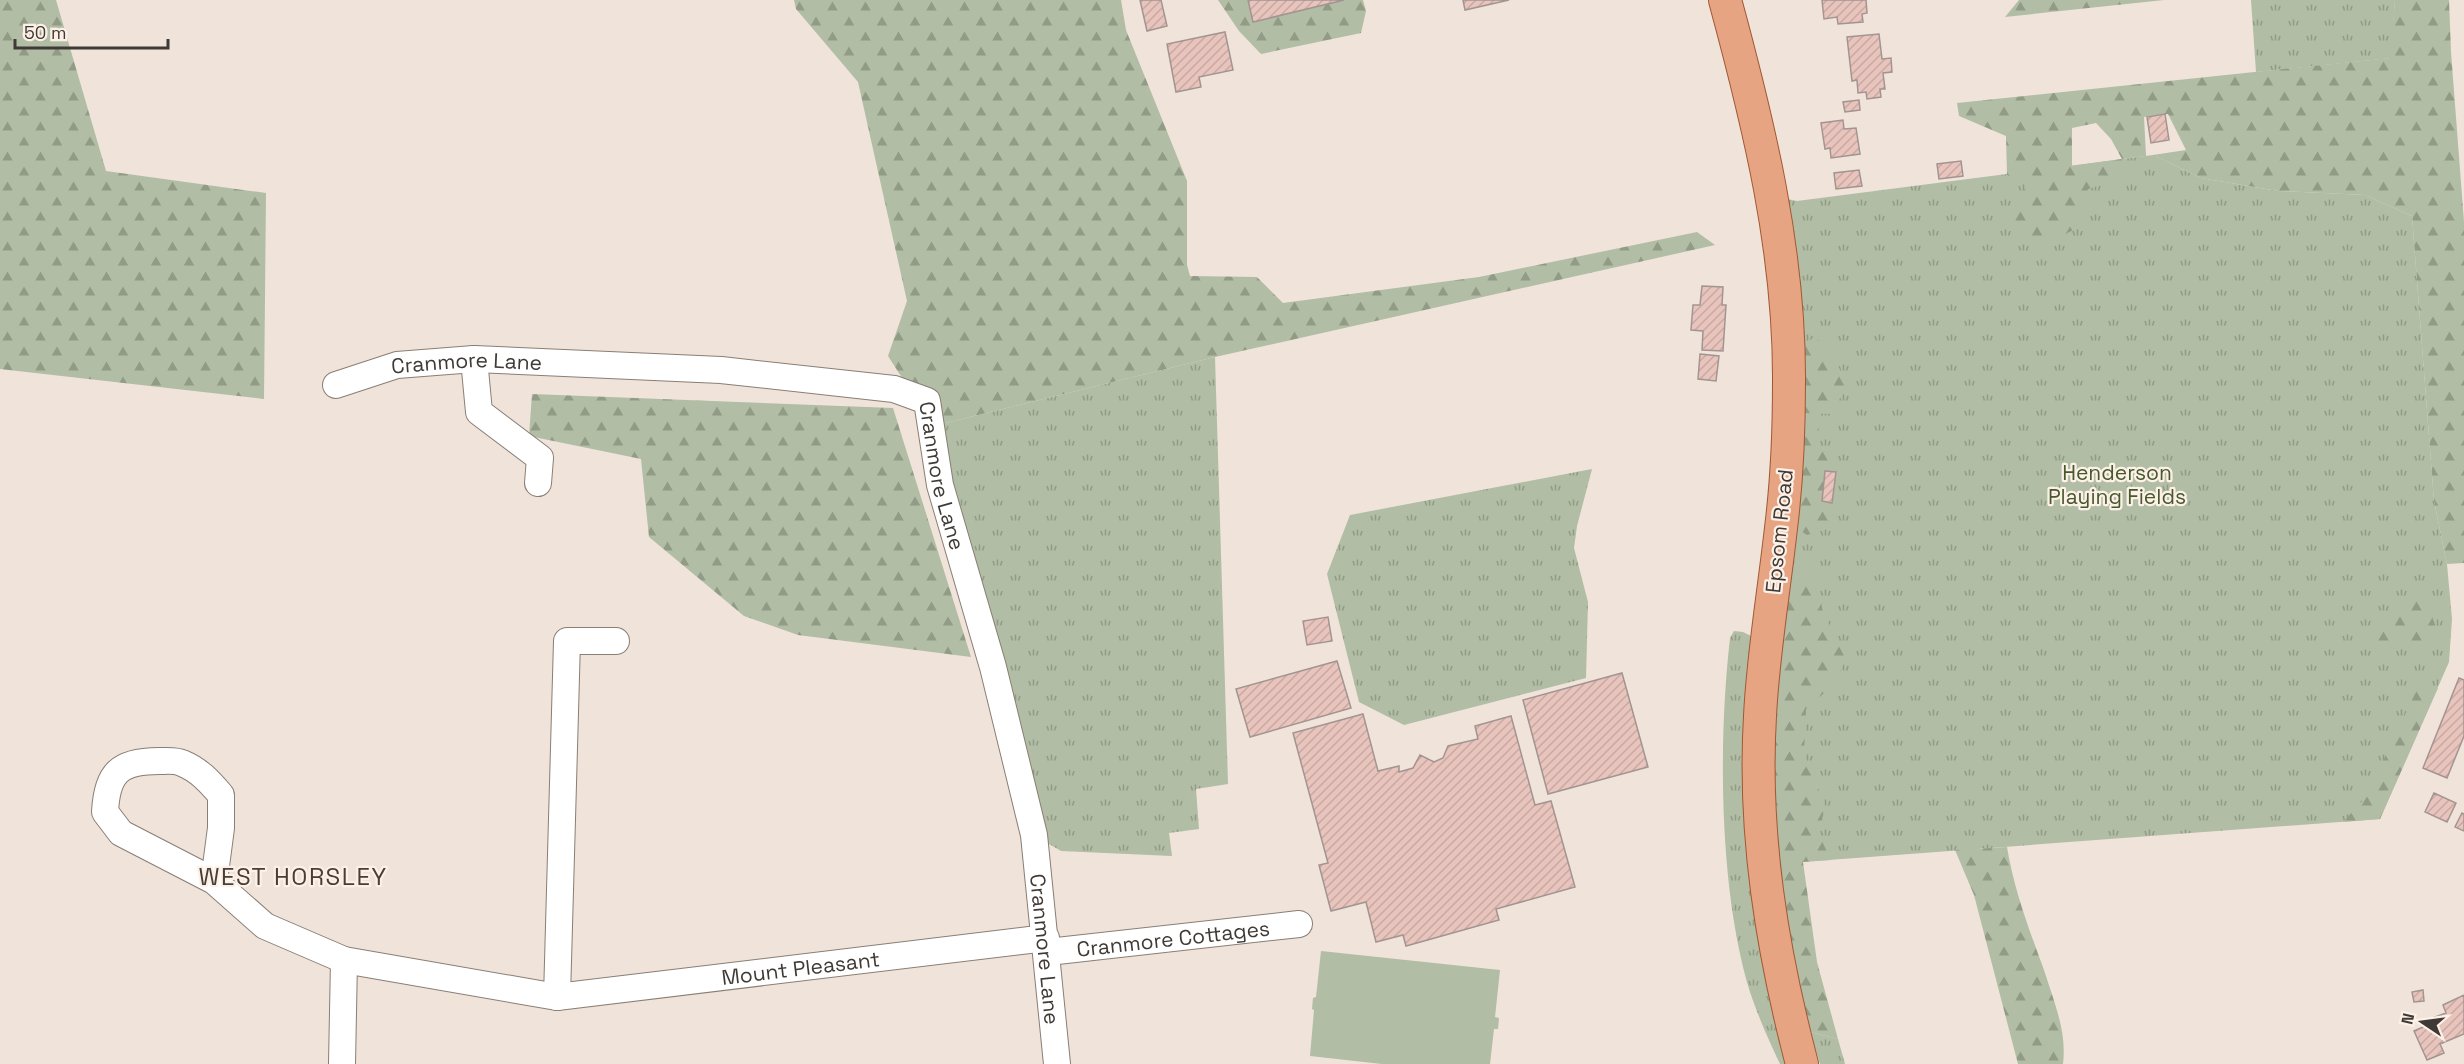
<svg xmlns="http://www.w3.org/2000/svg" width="2464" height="1064" viewBox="0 0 2464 1064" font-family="'Space Grotesk',sans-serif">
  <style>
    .grass { fill: url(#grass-tufts) }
    .forest { fill: url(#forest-firs); fill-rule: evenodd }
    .pitch { fill: #b1bda4 }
    .building { fill: url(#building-hatch); stroke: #a39491; stroke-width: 1.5 }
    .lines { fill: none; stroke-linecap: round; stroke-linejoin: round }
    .minor-casing { stroke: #897e75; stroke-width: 28 }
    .major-casing { stroke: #a05833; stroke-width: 34 }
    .minor { stroke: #fff; stroke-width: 26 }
    .major { stroke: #e6a483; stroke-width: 32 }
    .labels { text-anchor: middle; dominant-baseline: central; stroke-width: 4.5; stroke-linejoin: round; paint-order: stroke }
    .street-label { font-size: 21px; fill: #3f3a36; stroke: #fdf1e7 }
    .park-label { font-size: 21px; fill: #46592c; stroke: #fdf1e7 }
    .quarter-label { font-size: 24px; letter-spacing: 1.5px; fill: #483e36; stroke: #fdf1e7 }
  </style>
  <defs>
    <pattern id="grass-tufts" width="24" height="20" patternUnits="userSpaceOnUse" patternTransform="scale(1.5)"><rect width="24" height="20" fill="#b1bda4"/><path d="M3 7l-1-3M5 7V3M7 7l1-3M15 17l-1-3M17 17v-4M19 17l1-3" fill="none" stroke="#919b86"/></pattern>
    <pattern id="forest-firs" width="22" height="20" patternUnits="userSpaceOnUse" patternTransform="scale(1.5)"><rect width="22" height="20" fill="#b1bda4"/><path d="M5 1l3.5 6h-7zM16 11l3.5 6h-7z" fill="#919b86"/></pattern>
    <pattern id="building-hatch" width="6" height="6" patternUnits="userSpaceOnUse" patternTransform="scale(1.5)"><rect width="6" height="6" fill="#e8c4bd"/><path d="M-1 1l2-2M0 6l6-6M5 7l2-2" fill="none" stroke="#c8a9a3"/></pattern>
  </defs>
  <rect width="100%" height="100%" fill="#f0e3da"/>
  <path class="grass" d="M2251,0H2395L2391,58L2256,72Z
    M2153,155L2201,178L2278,191L2365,195L2412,216L2434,501L2447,564L2452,619L2449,662L2380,819L1774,864L1768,801L1804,343L1787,199L1797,201Z
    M1215,357L1228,784L1196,789L1199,829L1169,833L1172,856L1061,851L1034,835L933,426Z
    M1592,469L1577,526L1574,548L1588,602L1586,678L1404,725L1359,702L1327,574L1350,515Z
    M1734,631L1743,632L1751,636L1755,648L1791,1064H1780C1769,1041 1758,1016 1750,992C1719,891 1718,743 1730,638Z
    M1810,1032L1838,1039L1845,1064H1820Z"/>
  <path class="forest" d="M0,0H56L106,171L266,193L264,399L0,369Z
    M794,0H1121L1126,30L1187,181V265L1190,276L1257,277L1283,303L1479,277L1697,232L1715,245L1215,357L933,426L888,356L907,301L858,82L796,9Z
    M1218,0H1248L1253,21L1344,0H1363L1366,11L1361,33L1261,54L1239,31Z
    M2019,0H2164L2005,17Z
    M2395,0H2449L2451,52L2464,222V563L2447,564L2434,501L2412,216L2365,195L2278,191L2201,178L2153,155L2186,150L2168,114L2144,117L2146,156L2122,159L2119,179L2088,189L2075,229L2041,247L2009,224L2033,171L2007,175L2006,136L1959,116L1957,103L2390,58ZM2096,123L2111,139L2122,159L2072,166V128Z
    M1814,338C1836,348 1839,366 1845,388L1832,414L1805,413L1802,409L1804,343Z
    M532,394L893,408L971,657L798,635L744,616L649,537L641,459L529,436Z
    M1801,424L1819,425L1818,450L1837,456L1836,472L1825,471L1822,501L1832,503L1830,528L1807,535L1793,526Z
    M1803,573L1815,574L1823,612L1846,660L1832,686L1806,709L1804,754L1825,805L1819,835L1831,860L1803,862L1817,962L1838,1039L1810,1032L1776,885L1768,719L1786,595Z
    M2408,597L2427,598L2438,637L2422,653L2402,644L2376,642L2372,624L2399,617Z
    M2418,687L2438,688L2380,819L2343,822L2366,797Z
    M2007,847C2014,890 2029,929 2044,970C2054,1002 2067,1031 2063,1064H2018L1974,895L1955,850Z"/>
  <path class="pitch" d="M1321,951L1500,970L1495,1017L1499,1018L1498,1029H1494L1490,1064H1382L1310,1056L1314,1010L1312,1009L1313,998L1316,997Z"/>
  <path class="building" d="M1140,0H1161L1167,26L1147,31Z
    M1248,0H1344L1253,22Z
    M1463,0H1509L1465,10Z
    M1822,0H1866L1867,13L1862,14L1863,22L1838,24L1837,17L1824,19Z
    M1225,32L1233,70L1199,77L1201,87L1176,92L1167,44Z
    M1879,34L1882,59L1891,58L1892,72L1883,73L1885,89H1880L1881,97L1867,99L1866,92L1858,93L1857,80L1852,81L1847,37Z
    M1859,100L1860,110L1845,112L1843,102Z
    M2165,114L2169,140L2151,143L2147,117Z
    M1843,120L1844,129L1856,128L1860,154L1831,158L1830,148L1825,149L1821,123Z
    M1961,161L1963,176L1939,179L1937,164Z
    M1859,170L1862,186L1836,189L1834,173Z
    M1702,286L1723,287L1722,305H1726L1723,351L1702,350L1703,331L1691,330L1693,305H1700Z
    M1700,354L1719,356L1716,381L1698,379Z
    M1825,471L1836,472L1832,503L1822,501Z
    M1328,617L1332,641L1307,645L1303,621Z
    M1337,661L1351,708L1250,737L1236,689Z
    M1622,673L1648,767L1548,794L1523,700Z
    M2459,678L2464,680V736L2447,778L2423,768Z
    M1363,714L1378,771L1399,766V772L1413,768L1420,755L1434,762L1443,758L1448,746L1478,739L1475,726L1511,716L1535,805L1551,801L1575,887L1496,909L1499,920L1406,946L1403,935L1376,942L1366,902L1331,911L1319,865L1328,863L1293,733Z
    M2434,793L2456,803L2447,822L2425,812Z
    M2462,813L2464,814V831L2455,827Z
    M2423,990L2424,1001L2414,1002L2412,992Z
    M2464,995V1034L2440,1044L2444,1053L2427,1060L2414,1031L2428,1025L2427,1020L2446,1013L2443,1005Z"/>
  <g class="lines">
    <defs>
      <g id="minor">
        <path d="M474,359L479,412L540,458L538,483"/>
        <path id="s1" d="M336,385L397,365L474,359L721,370L894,389L927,401L940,485L993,667L1034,835L1057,1064"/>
        <path id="s2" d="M214,881L221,828V795C209,781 199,770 182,763C176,760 167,761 159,761C119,761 107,773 105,812L121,833L214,881L265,926L344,960L557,997L1046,938"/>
        <path id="s3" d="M1048,952L1299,924"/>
        <path d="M557,997L567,641H616"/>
        <path d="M342,1064L344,960"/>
      </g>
      <path id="major" d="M1725,0C1759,125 1790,252 1789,383C1789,431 1787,480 1781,528C1774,591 1763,654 1760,716C1753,834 1772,950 1802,1064"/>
    </defs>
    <use href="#minor" class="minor-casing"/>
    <use href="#major" class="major-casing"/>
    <use href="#minor" class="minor"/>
    <use href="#major" class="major"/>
  </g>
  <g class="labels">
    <g class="street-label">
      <text stroke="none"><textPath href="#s1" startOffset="134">Cranmore Lane</textPath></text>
      <text stroke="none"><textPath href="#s1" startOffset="674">Cranmore Lane</textPath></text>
      <text transform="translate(1779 531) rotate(-84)">Epsom Road</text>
      <text stroke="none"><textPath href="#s3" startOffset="126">Cranmore Cottages</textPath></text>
      <text stroke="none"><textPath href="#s1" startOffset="1160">Cranmore Lane</textPath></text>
      <text stroke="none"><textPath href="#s2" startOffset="994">Mount Pleasant</textPath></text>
    </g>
    <g class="park-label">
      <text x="2117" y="472">Henderson<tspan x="2117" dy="24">Playing Fields</tspan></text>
    </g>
    <g class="quarter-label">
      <text x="293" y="876">WEST HORSLEY</text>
    </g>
  </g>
  <g transform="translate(2422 1022) rotate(283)" stroke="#fdf1e7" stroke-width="4.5" paint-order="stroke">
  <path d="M0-4.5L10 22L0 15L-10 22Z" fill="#3f3a36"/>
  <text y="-9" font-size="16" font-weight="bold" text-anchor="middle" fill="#3f3a36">N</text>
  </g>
  <path d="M15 39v9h153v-9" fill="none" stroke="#3f3a36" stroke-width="3"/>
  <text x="24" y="39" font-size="18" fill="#3f3a36" stroke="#fdf1e7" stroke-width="4.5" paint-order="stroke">50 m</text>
</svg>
